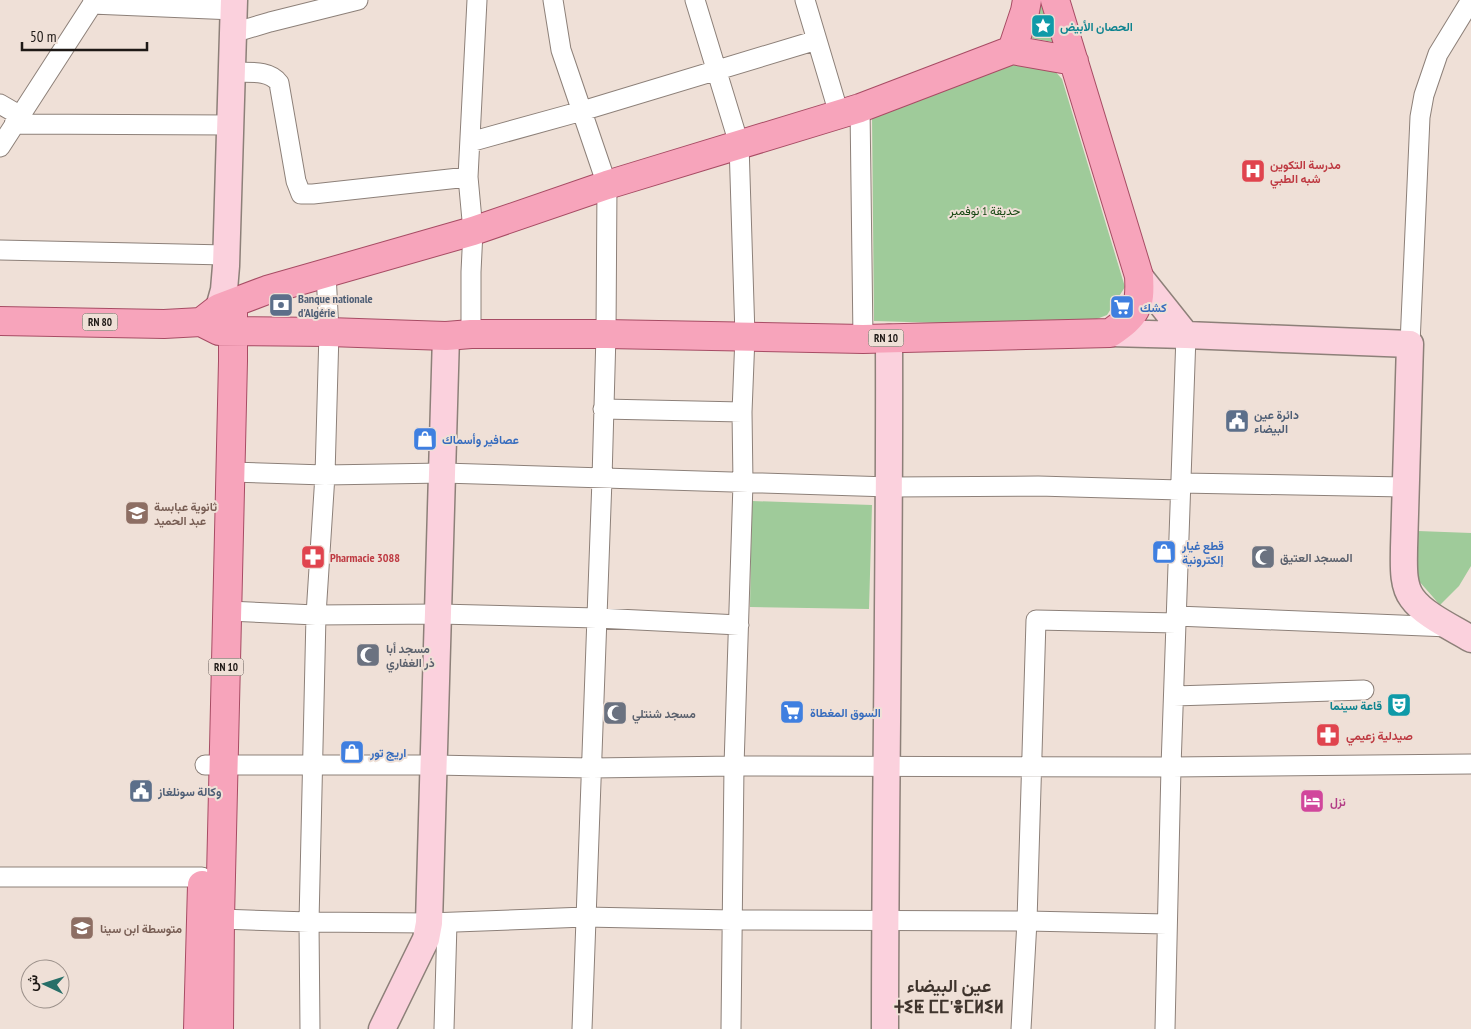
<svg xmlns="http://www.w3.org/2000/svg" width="1471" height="1029" viewBox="0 0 1471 1029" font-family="'PT Sans Narrow',Vazirmatn,'Noto Sans Tifinagh',sans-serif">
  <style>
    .green { fill: #9fcb9a }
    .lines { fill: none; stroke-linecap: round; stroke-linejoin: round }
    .street-casing { stroke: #8d8079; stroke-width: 21 }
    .secondary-casing { stroke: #8d8079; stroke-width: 29 }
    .primary-casing { stroke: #a74c64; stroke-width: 30 }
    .street { stroke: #fff; stroke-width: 19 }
    .secondary { stroke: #fbd1dd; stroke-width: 26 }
    .primary { stroke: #f7a4bb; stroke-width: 28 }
    .labels { text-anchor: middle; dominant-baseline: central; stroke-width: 4; stroke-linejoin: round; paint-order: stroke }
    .shield { fill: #efe0d7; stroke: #5d5550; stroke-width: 1 }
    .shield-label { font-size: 11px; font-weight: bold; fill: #1e1916 }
    .culture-label { font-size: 12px; font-weight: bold; fill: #0d838f; stroke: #efe0d7; text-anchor: start }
    .health-label { font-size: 12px; font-weight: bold; fill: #be3a42; stroke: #efe0d7; text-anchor: start }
    .park-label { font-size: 12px; fill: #144510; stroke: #efe0d7 }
    .service-label { font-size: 12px; font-weight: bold; fill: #4e5e75; stroke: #efe0d7; text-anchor: start }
    .shop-label { font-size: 12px; font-weight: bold; fill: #366cbe; stroke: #efe0d7; text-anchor: start }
    .education-label { font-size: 12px; font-weight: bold; fill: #785e54; stroke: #efe0d7; text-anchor: start }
    .worship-label { font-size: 12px; font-weight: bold; fill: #5b616d; stroke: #efe0d7; text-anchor: start }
    .hotel-label { font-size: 12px; font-weight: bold; fill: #b23c85; stroke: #efe0d7; text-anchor: start }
    .district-label { font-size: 18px; font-weight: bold; fill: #3f342d; stroke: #efe0d7 }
  </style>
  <rect width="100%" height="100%" fill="#efe0d7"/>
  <path class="green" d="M1039,0H1043L1053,42L1031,38Z
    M1008,63L1053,69L1062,79L1125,287L1107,315L1076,327L874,321L872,115Z
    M752,501L872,505L869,609L750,607Z
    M1418,531L1471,533V566L1459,586L1440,605L1418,580Z"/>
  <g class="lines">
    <defs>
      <path id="street" d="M553,0L561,50L607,185L606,334L602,479L582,1029
        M695,0L739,144L745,336L742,412L743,483L734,766L731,1029
        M805,0L839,114
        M92,4L234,10
        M233,33L270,22L358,0
        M232,72C247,73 269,69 279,83L296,181L301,194H313L468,177
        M0,104L19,115
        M860,108L863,339
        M14,124L231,125
        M470,142L582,111L817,40
        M0,147L95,0
        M0,250L226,255
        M471,334V272L473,231L468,177L477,0
        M1410,344L1420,117L1424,95L1438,54L1471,0
        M603,409L742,412
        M231,472L325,475L443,473L890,487L1038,486L1180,490
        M1181,483L1405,487
        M228,611L316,615L439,614L597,618L739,625
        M1176,616L1449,627
        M1174,696L1364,690
        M205,765H434L592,768L734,766L1171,767L1471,764
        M0,877H202
        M220,919L309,922L429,923L585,917L732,920L1027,921L1167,924
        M310,1029L309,922L316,615L325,475L329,332L326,273
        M444,1029L447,923
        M1021,1029L1027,921L1036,620L1176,623
        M1165,1029L1171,767L1186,335"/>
      <path id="secondary" d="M219,308L224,290L226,266L234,0
        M1110,333L1186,335L1139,276
        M1186,335L1410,344L1404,548C1404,563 1402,585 1412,598C1424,615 1453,628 1471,639
        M382,1029L426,939L429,923L446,336
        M885,1029C885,799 890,569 889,338"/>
      <path id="primary" d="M1012,50L1074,61
        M0,321L164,324L201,322L219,308L267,290L473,231L607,185L860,108L1012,50L1025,11L1027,0
        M201,322L219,331L329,332L446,336L471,334H606L863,339L1110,333C1136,315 1141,308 1139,276L1055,0
        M198,1029L202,885
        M219,1029L220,919L233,361V313"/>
    </defs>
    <use href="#street" class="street-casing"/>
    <use href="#secondary" class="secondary-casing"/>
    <use href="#primary" class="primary-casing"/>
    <use href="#street" class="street"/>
    <use href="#secondary" class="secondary"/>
    <use href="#primary" class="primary"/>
  </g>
  <defs>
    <symbol id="sight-square" viewBox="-11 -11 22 22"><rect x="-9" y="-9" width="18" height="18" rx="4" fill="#0f9aa8" stroke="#efe0d7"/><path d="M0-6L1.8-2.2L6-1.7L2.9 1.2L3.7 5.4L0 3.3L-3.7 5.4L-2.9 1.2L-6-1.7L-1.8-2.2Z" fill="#fff"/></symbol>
    <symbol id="hospital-square" viewBox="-11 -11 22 22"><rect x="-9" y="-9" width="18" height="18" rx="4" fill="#e0444e" stroke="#efe0d7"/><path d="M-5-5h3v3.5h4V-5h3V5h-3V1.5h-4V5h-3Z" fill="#fff"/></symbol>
    <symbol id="bank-square" viewBox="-11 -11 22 22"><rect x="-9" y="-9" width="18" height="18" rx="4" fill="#5c6f8a" stroke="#efe0d7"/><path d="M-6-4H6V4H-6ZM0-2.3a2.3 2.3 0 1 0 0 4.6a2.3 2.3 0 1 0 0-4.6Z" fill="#fff"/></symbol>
    <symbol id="supermarket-square" viewBox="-11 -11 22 22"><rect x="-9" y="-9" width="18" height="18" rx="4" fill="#3f7fe0" stroke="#efe0d7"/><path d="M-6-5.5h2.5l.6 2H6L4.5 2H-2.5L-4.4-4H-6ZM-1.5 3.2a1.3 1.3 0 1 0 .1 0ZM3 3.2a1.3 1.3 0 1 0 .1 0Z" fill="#fff"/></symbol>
    <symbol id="civic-square" viewBox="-11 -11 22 22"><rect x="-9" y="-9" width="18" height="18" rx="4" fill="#5c6f8a" stroke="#efe0d7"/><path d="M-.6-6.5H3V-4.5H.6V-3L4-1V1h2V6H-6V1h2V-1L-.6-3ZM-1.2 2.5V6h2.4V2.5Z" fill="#fff"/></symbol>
    <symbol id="shop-square" viewBox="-11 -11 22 22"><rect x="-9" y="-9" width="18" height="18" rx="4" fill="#3f7fe0" stroke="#efe0d7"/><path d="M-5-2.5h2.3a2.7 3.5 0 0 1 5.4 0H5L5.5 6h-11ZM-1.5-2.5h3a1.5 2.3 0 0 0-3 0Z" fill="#fff"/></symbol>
    <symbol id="school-square" viewBox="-11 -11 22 22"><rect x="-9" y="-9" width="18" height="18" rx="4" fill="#8d6e63" stroke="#efe0d7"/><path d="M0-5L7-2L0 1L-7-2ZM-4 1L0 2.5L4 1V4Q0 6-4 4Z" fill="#fff"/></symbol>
    <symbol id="pharmacy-square" viewBox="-11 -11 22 22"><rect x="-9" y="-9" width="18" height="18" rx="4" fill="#e0444e" stroke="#efe0d7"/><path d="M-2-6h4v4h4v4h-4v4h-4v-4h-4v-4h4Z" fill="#fff"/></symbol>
    <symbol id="mosque-square" viewBox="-11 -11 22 22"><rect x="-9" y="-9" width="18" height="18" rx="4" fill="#6b7280" stroke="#efe0d7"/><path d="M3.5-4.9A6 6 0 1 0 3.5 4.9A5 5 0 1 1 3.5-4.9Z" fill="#fff"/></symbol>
    <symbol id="theatre-square" viewBox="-11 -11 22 22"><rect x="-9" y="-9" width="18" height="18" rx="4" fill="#0f9aa8" stroke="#efe0d7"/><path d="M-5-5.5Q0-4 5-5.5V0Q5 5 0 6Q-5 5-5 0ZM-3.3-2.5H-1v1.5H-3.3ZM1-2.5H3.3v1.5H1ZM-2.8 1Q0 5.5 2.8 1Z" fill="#fff"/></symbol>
    <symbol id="hotel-square" viewBox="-11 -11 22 22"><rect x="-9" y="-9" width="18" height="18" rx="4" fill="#d1479c" stroke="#efe0d7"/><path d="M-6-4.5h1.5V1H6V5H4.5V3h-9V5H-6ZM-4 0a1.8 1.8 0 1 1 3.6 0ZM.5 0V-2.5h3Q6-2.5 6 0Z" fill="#fff"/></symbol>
  </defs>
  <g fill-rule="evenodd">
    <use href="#sight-square" x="1029" y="12" width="28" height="28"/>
    <use href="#hospital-square" x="1239" y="157" width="28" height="28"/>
    <use href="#bank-square" x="267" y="291" width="28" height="28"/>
    <use href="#supermarket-square" x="1108" y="293" width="28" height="28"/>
    <use href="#civic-square" x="1223" y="407" width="28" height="28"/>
    <use href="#shop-square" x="411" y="425" width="28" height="28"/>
    <use href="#school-square" x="123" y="499" width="28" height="28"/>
    <use href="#shop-square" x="1150" y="538" width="28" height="28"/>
    <use href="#pharmacy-square" x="299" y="543" width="28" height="28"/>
    <use href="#mosque-square" x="1249" y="543" width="28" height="28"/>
    <use href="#mosque-square" x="354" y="641" width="28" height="28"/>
    <use href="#theatre-square" x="1385" y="691" width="28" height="28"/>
    <use href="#supermarket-square" x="778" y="698" width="28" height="28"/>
    <use href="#mosque-square" x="601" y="699" width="28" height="28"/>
    <use href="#pharmacy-square" x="1314" y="721" width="28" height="28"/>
    <use href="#shop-square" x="338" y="738" width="28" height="28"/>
    <use href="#civic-square" x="127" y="777" width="28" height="28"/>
    <use href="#hotel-square" x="1298" y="787" width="28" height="28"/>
    <use href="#school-square" x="68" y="914" width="28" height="28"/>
  </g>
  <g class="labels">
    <g class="shield">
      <rect x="82.5" y="313.5" width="35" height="17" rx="4"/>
      <rect x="868.5" y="329.5" width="35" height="17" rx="4"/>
      <rect x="208.5" y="658.5" width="35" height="17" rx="4"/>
    </g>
    <g class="shield-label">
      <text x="100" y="322">RN 80</text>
      <text x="886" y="338">RN 10</text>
      <text x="226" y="667">RN 10</text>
    </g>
    <g class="culture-label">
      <text x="1060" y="26">الحصان الأبيض</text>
      <text x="1382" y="705" text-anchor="end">قاعة سينما</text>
    </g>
    <g class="health-label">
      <text x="1270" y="164">مدرسة التكوين<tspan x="1270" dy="14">شبه الطبي</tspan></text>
      <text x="330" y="557">Pharmacie 3088</text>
      <text x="1346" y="735">صيدلية زعيمي</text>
    </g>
    <g class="park-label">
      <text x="985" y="210">حديقة 1 نوفمبر</text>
    </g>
    <g class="service-label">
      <text x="298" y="298">Banque nationale<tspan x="298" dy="14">d'Algérie</tspan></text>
      <text x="1254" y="414">دائرة عين<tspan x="1254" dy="14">البيضاء</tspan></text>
      <text x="158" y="791">وكالة سونلغاز</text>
    </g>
    <g class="shop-label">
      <text x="1140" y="307">كشك</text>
      <text x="442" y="439">عصافير وأسماك</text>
      <text x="1182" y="545">قطع غيار<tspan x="1182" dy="14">إلكترونية</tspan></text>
      <text x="810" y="712">السوق المغطاة</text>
      <text x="370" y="752">اريج تور</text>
    </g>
    <g class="education-label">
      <text x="154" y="506">ثانوية عبابسة<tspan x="154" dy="14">عبد الحميد</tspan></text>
      <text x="100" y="928">متوسطة ابن سينا</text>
    </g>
    <g class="worship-label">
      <text x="1280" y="557">المسجد العتيق</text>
      <text x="386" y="648">مسجد أبا<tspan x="386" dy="14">ذر الغفاري</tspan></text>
      <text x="632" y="713">مسجد شنتلي</text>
    </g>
    <g class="hotel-label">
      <text x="1330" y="801">نزل</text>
    </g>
    <g class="district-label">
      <text x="949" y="985">عين البيضاء<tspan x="949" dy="21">ⵜⵉⵟ ⵎⵎ'ⴻⵎⵍⵉⵍ</tspan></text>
    </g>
  </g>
  <g transform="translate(45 984) rotate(274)"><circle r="24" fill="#efe0d7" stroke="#9b908a"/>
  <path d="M0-4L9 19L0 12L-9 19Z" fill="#276f68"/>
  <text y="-8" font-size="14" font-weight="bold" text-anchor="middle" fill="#1e1916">ش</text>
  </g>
  <path d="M22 42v8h125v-8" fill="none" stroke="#1e1916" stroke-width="2.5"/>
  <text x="30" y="42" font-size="15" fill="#1e1916" stroke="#efe0d7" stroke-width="4" paint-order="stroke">50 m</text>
</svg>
